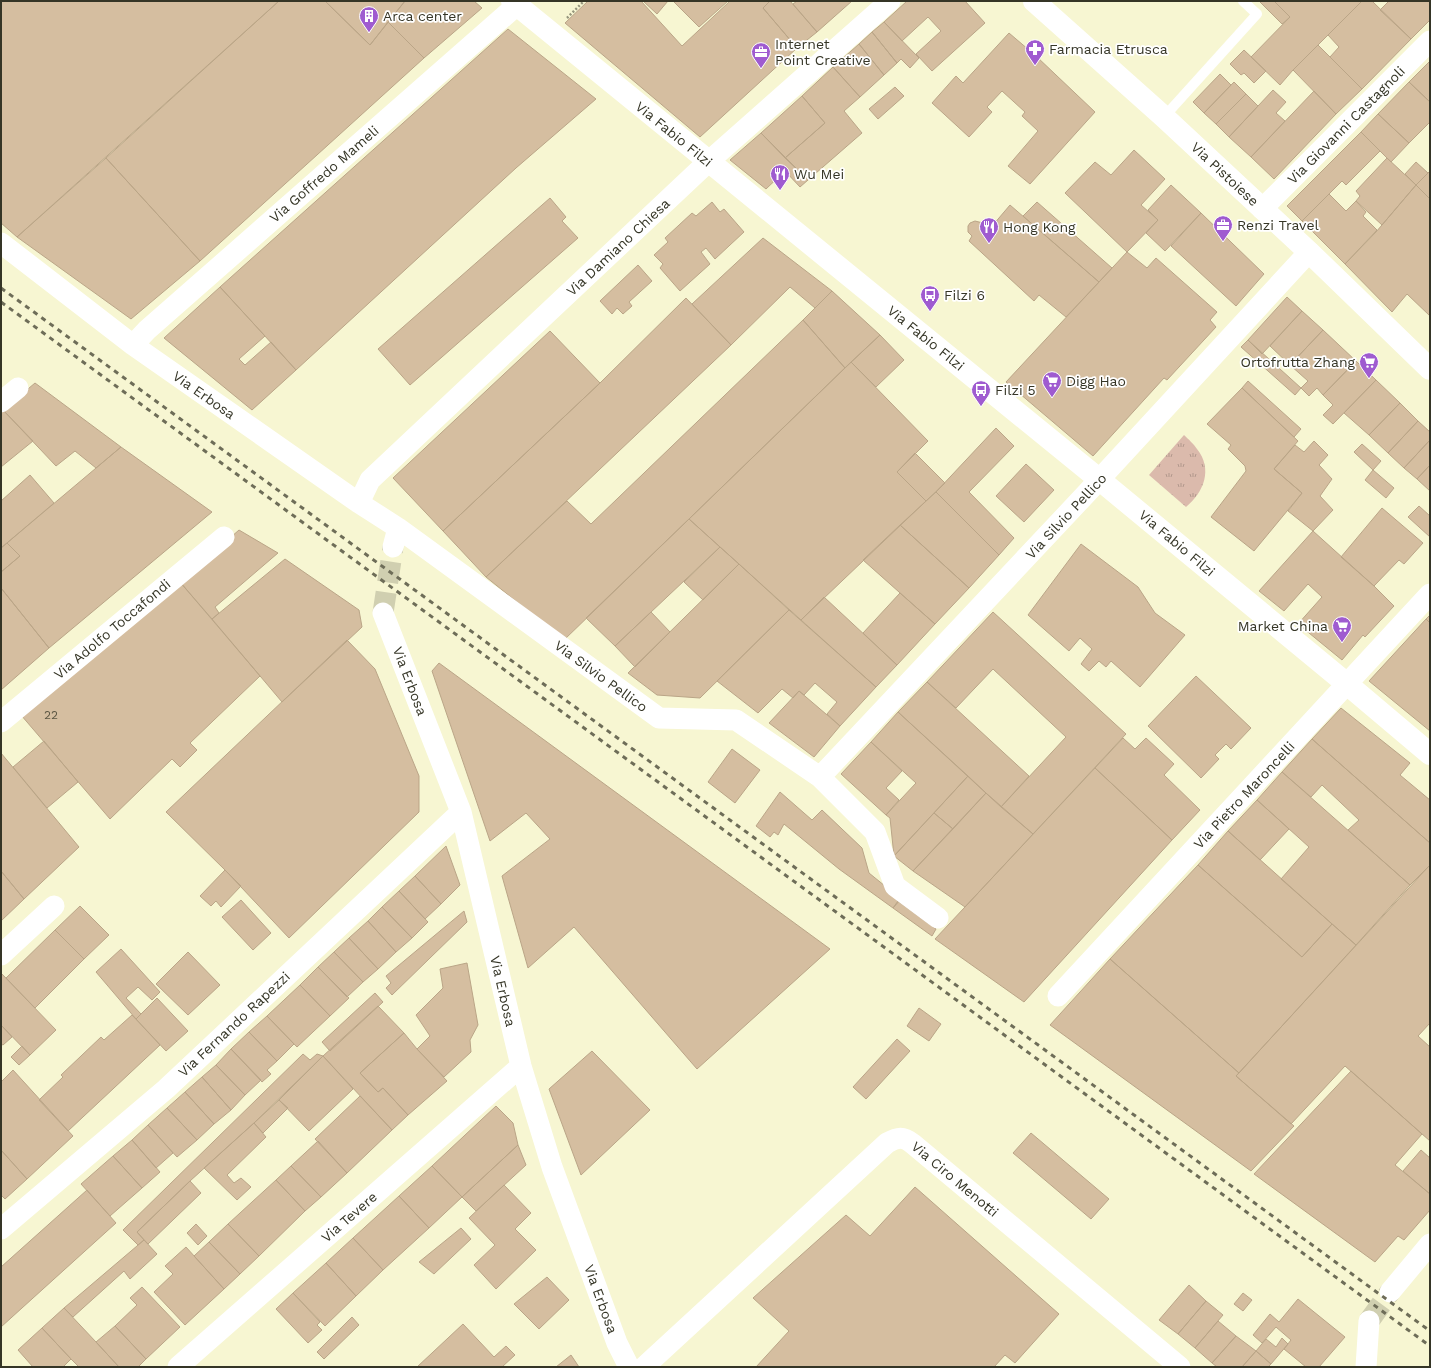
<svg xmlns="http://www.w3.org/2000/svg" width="1431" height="1368" viewBox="0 0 1431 1368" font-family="'Work Sans',sans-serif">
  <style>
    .park { fill: url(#park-tufts) }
    .building { fill: #d5bea0; stroke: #baa587 }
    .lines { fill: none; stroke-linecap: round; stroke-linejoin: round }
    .street-tunnel { stroke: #d0cfb0; stroke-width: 21; stroke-dasharray: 21 10; stroke-linecap: butt }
    .path { stroke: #95957c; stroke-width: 2.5; stroke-dasharray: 2 2; stroke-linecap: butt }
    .lane { stroke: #fff; stroke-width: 10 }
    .street { stroke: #fff; stroke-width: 21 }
    .secondary { stroke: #fff; stroke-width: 22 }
    .rail { stroke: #6e6d58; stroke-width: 3; stroke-dasharray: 5 5; stroke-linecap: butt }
    .labels { text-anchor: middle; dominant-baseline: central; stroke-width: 3.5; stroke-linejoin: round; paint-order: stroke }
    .number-label { font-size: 12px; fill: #5d5744 }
    .poi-label { font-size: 14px; fill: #353526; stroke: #fff; text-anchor: start }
    .street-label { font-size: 14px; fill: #353526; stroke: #fff }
  </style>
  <defs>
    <pattern id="park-tufts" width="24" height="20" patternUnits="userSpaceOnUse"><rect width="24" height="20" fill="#dbbaac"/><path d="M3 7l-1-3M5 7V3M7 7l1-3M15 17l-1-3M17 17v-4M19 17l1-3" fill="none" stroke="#b2988c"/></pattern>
  </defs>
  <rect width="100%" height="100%" fill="#f7f6d2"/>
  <path class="park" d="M1184,435C1188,439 1194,444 1197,449C1213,469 1204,492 1186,507L1149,475Z"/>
  <path class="building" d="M1,1H279L17,237L1,223Z
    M279,1H325L370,45L388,22L424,58L200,261L106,158Z
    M325,1H405L370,45Z
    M405,1H474L482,8L424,58L388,22Z
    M588,1H641L682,46L730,1H770L763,8L797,48L700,137L565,23Z
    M643,1H668L657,14Z
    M673,1H728L699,27Z
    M770,1H790L817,32L797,48L763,8Z
    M797,1H852L817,32L793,4Z
    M907,1H965L985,23L932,71L916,54L941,31L928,17L902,41L884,22Z
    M1259,1H1274L1290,17L1282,24Z
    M1274,1H1362L1293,70L1280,85L1251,57L1290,17Z
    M1362,1H1372L1411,39L1362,89L1330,57L1339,47L1328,35Z
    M1389,1H1430V20L1411,39L1380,10Z
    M884,22L919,58L910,68L901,59L897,63L872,32Z
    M508,29L596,99L516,168L296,370L220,287Z
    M872,32L897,63L884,75L859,44Z
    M1009,33L1036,56L1095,112L1030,184L1008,166L1038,131L1022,116L1025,112L1002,91L987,107L992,112L969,137L932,103L956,76L963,83Z
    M859,44L884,75L860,97L833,67Z
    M1318,45L1362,89L1336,114L1293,70Z
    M1244,50L1266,71L1254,83L1244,73L1241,75L1230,64Z
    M1430,61V102L1409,82Z
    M833,67L860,97L844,111L862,133L808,180L785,158L825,123L802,96Z
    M1220,74L1231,85L1204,113L1193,102Z
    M1234,82L1246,94L1216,124L1204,113Z
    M1409,82L1430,102V122L1409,143L1378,114Z
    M895,87L904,96L878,119L869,109Z
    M1273,90L1286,102L1276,113L1285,121L1251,157L1229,137Z
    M1314,91L1336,114L1274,179L1251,157Z
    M1246,94L1258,106L1229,137L1216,124Z
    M802,96L825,123L785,158L761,133Z
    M1378,114L1409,143L1391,162L1361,132Z
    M1361,132L1380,151L1346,185L1342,181L1302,221L1287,206Z
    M761,133L808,180L800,187L785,171L766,189L730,160Z
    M1134,150L1165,179L1141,205L1158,220L1127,252L1065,193L1095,162L1111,175Z
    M106,158L200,261L131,319L17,237Z
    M1387,158L1416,185L1382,225L1356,201L1360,196L1356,191Z
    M1416,162L1428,173L1416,185L1405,174Z
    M1430,171V199L1416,185Z
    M1171,185L1201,213L1165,251L1146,233L1158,220L1148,210Z
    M1416,185L1430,199V316L1407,294L1392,312L1345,264L1376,232Z
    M1329,194L1346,211L1356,201L1366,212L1363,216L1377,230L1345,264L1302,221Z
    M550,198L566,217L562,221L578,238L410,385L378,349Z
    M712,202L720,212L724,209L744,232L715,259L706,248L701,252L710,264L680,291L660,268L663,264L654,255L668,242L665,238L692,213L696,216Z
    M1037,202L1112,268L1099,282L1023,216Z
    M1010,205L1099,282L1066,317L1039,295L1034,301L969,241L972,236L968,232V226L970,223L975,221L983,223L986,219L993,225Z
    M1201,213L1264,274L1236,306L1171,246Z
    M763,238L832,291L815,308L790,287L731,345L692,304Z
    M1127,252L1147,268L1156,258L1217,312L1210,320L1216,327L1167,380L1164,378L1093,456L1006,382Z
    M638,265L652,281L629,302L632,306L623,314L617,308L612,314L600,301Z
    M220,287L265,336L239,359L245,365L271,342L296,370L252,410L164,338Z
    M832,291L880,335L845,368L803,320Z
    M1287,297L1302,311L1262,354L1248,340Z
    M686,298L731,345L486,577L443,531L600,383Z
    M1302,311L1323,330L1290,365L1270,346Z
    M803,320L845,368L564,640L486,577L567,501L591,524Z
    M1323,330L1356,361L1323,395L1317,388L1309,396L1301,388L1308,381L1290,365Z
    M550,331L600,383L443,531L393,478Z
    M880,335L904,360L876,387L851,362Z
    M1248,340L1301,388L1295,395L1241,347Z
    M1356,361L1376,380L1333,424L1323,415L1333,405L1323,395Z
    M851,362L928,441L897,472L926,501L801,620L689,519Z
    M1376,380L1400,403L1369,435L1344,413Z
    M1248,381L1301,429L1294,437L1242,388Z
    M35,383L121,447L96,468L75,451L56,466L3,410Z
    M1242,388L1298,441L1274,469L1302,493L1254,551L1211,517L1246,471L1245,466L1228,449L1231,445L1207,424Z
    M1400,403L1418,421L1388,453L1369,435Z
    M3,410L33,441L1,467V412Z
    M1418,421L1430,432V440L1404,468L1388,453Z
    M996,428L1014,446L969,492L1014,538L999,555L936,492Z
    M1430,440V465L1417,479L1404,468Z
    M1314,441L1328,455L1319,465L1332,479L1320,496L1333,510L1313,531L1288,511L1302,493L1274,469L1295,445L1304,452Z
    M1362,444L1381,461L1373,470L1354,452Z
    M121,447L212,512L49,648L1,588V572L20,556L7,543Z
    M915,453L945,483L926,501L897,472Z
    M1026,464L1054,490L1024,522L996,496Z
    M1430,465V491L1417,479Z
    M1373,470L1394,488L1386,498L1365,480Z
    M30,475L54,503L1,548V501Z
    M936,492L999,555L969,588L900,525Z
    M1419,506L1430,516V537L1408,517Z
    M1382,508L1423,543L1404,564L1399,560L1374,586L1341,557Z
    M689,519L720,547L615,646L586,618Z
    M900,525L969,588L935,624L863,560Z
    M239,530L278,553L215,607L219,613L212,619L180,582Z
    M1313,531L1374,586L1394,606L1365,637L1363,635L1342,660L1298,624L1322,597L1308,584L1284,611L1259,591Z
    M7,543L20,556L1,572V548Z
    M1081,544L1138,587L1155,613L1185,635L1140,687L1111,661L1106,667L1099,661L1089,671L1081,664L1092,649L1080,638L1069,651L1028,615Z
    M720,547L739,564L703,600L684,582Z
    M285,559L359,610L362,627L282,702L212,619Z
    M739,564L789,610L700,698L657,695L628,673Z
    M180,582L260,676L190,743L197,750L180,767L172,759L110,819L21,715Z
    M1,588L49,648L1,690Z
    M900,593L935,624L897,665L863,633Z
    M824,597L897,665L876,687L801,620Z
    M789,610L876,687L840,726L827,714L837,702L815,683L804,695L799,691L793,698L782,689L758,713L717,681Z
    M651,612L670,632L635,667L615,646Z
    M993,612L1126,734L1033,834L1001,807L1066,737L993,669L956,708L927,682Z
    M1430,615V623L1426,619Z
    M1426,619L1430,623V731L1369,681Z
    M347,640L375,669L419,776V812L289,938L225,870L166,812Z
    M439,663L830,949L697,1069L574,927L528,968L502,876L550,839L526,813L490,841L432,671Z
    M1196,676L1251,728L1231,749L1226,744L1215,755L1219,759L1201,778L1148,726Z
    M927,682L1029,776L1001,807L898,712Z
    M799,691L840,726L814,757L769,723Z
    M1341,708L1410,763L1400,775L1430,800V843L1312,739Z
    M898,712L968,776L894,856L890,818L886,815L916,783L871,742Z
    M1123,738L1135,749L1146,738L1174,764L1164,775L1200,810L1172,840L1095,768Z
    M1312,739L1430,843V865L1410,885L1348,830L1359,820L1322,785L1311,797L1282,772Z
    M44,741L78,782L47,808L13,767Z
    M871,742L902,771L886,788L899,800L886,815L841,774Z
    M732,749L760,770L735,803L708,782Z
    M1,753L79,847L24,899L1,871Z
    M1095,768L1172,840L1024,1002L935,939Z
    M1282,772L1410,885L1356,945L1281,879L1309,847L1257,800Z
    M968,776L986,793L953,829L934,813Z
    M780,792L812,820L822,810L862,848L869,873L901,899L893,908L839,869L784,824L778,835L774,832L770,837L756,826Z
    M986,793L1033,834L965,907L913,871Z
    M1257,800L1289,829L1260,860L1228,831Z
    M934,813L953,829L913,871L894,856Z
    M1228,831L1332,924L1302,957L1198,865Z
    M446,846L460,885L441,904L415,876Z
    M1198,865L1302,957L1332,924L1356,945L1239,1073L1110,959Z
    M1430,865V1023L1418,1036L1430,1047V1141L1345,1066L1291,1124L1236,1076Z
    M225,870L241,886L221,907L216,901L211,906L200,896Z
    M1,871L24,899L1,921Z
    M415,876L441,904L425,919L399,891Z
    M399,891L428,922L412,938L382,907Z
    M241,900L271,933L253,950L222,917Z
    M898,901L936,929L932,936L893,908Z
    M80,906L109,935L84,959L55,930Z
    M382,907L412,938L396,952L368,921Z
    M464,911L467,922L392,995L386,988L391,983L386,976Z
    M368,921L396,952L378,969L349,938Z
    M55,930L84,959L35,1008L6,978Z
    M349,938L378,969L363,982L334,952Z
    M121,949L160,992L152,1000L138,987L126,998L141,1014L136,1019L96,972Z
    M188,952L220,985L188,1015L156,984Z
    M334,952L363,982L347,997L318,967Z
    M1110,959L1239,1073L1236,1076L1294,1126L1251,1171L1050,1025Z
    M467,963L478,1025L470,1040L471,1052L444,1077L417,1049L430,1036L416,1015L443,988L440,969Z
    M318,967L349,998L330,1016L300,985Z
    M1,973L56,1030L30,1055L1,1025Z
    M300,985L330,1016L297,1047L267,1016Z
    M375,993L383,1002L330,1051L322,1042Z
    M157,998L188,1031L166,1051L136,1019Z
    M378,1006L404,1033L360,1073L378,1092L383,1088L408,1115L392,1130L323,1056Z
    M919,1008L941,1024L929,1041L907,1026Z
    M132,1015L160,1045L68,1131L39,1100L63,1077L61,1075L101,1037L104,1040Z
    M267,1016L294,1044L277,1061L249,1032Z
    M1,1025L12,1037L3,1045L1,1044Z
    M249,1032L277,1061L267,1070L271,1074L262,1082L231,1049Z
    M404,1033L417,1049L447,1081L408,1115L383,1088L378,1092L360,1073Z
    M897,1039L910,1051L866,1099L853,1087Z
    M22,1046L30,1055L19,1065L11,1057Z
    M231,1049L261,1080L245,1095L216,1065Z
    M592,1051L650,1110L581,1175L549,1089Z
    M303,1054L310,1060L317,1054L323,1056L254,1123L190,1181L137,1232L144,1240L138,1245L123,1230Z
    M323,1056L353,1089L309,1131L279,1100Z
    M216,1065L245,1095L231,1110L202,1077Z
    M13,1070L73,1136L27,1179L1,1150V1082Z
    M1351,1071L1422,1134L1395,1165L1430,1194V1210L1404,1240L1398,1236L1375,1262L1254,1174Z
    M202,1077L231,1110L214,1124L185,1092Z
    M185,1092L214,1124L197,1140L167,1108Z
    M360,1096L392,1130L347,1173L315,1139Z
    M279,1100L288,1108L263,1133L254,1123Z
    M496,1106L513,1123L518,1145L462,1197L432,1166Z
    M167,1108L197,1140L177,1157L148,1125Z
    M254,1123L266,1137L227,1175L234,1183L241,1178L251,1187L237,1200L204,1168Z
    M148,1125L173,1153L156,1168L132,1140Z
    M1031,1133L1109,1199L1091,1219L1013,1153Z
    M132,1140L160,1172L142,1188L113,1156Z
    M318,1141L347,1173L321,1197L291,1166Z
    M518,1145L526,1165L476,1211L462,1197Z
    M1,1150L27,1179L5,1199L1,1195Z
    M1421,1150L1430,1158V1194L1403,1171Z
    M113,1156L142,1188L110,1216L81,1184Z
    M291,1166L321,1197L305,1211L276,1180Z
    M432,1166L462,1197L429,1228L399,1196Z
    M276,1180L305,1211L259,1256L228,1224Z
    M190,1181L201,1193L148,1244L137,1232Z
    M504,1185L531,1213L515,1229L536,1250L496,1289L474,1265L495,1245L469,1218Z
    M915,1187L1059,1314L1015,1363L1005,1355L994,1367H756L789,1331L753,1298L846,1215L870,1236Z
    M87,1190L116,1223L1,1327V1267Z
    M399,1196L429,1228L383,1270L353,1238Z
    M196,1224L207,1236L198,1245L187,1233Z
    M228,1224L259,1256L240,1274L209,1242Z
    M461,1228L471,1239L434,1274L419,1262Z
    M353,1238L383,1270L356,1296L326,1263Z
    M144,1240L157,1254L130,1279L124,1271L73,1317L64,1308Z
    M209,1242L240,1274L224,1289L194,1256Z
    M186,1247L224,1289L185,1325L154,1292L173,1274L165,1266Z
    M326,1263L356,1296L325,1326L293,1293Z
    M547,1277L569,1300L539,1329L514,1304Z
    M1189,1285L1206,1301L1178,1334L1159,1320Z
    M142,1287L180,1327L146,1359L115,1326L137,1305L130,1298Z
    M293,1293L320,1322L317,1325L322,1330L308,1343L276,1309Z
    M1243,1293L1252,1300L1243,1311L1234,1304Z
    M1298,1299L1345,1337L1319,1367H1306L1284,1349L1291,1340L1276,1327L1262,1343L1253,1335L1270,1314L1279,1322Z
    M1206,1301L1223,1315L1195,1348L1178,1334Z
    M64,1308L96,1342L119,1367H79L71,1359L42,1328Z
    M352,1317L359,1325L324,1359L317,1352Z
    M1218,1321L1236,1336L1212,1363L1195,1348Z
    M463,1324L494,1357L506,1346L515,1355L502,1367H417Z
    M115,1326L146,1359L138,1367H119L96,1342Z
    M42,1328L71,1359L63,1367H33L18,1350Z
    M1236,1336L1256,1351L1242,1367H1217L1212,1363Z
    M1282,1338L1288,1344L1271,1364L1256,1351L1266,1339L1276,1347Z
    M1256,1351L1271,1364L1268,1367H1242Z
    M571,1355L579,1367H556Z"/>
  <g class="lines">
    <path class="street-tunnel" d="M383,613L393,547
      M1369,1321L1390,1292"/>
    <path class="path" d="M567,18L584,1"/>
    <path class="lane" d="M1164,117L1257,14L1243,1"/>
    <path class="street" d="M1262,209L1430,41
      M1,243L133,345L359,503L398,528L393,547
      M133,345L147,330L517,5
      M1,402L18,388
      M359,503L370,480L708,162L890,1
      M398,528L659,718L736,720L820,777L1085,495L1309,252
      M383,613L461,812L521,1066L552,1167L617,1343L629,1367
      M1,722L224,537
      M820,777L875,832L895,886L938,918
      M1,955L54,906
      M1058,996L1430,594
      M1,1229L166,1089L461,812
      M1390,1292L1430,1244
      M178,1367L521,1066
      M644,1367L887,1143C898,1137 903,1136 913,1144L1180,1367
      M1366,1367L1369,1321"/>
    <path class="secondary" d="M512,1L1100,480L1347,684L1430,754
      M1034,1L1164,117L1309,252L1430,369"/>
    <path class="rail" d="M1,288L1430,1331
      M1,302L1430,1346"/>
  </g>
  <defs>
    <symbol id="building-pin" viewBox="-11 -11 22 30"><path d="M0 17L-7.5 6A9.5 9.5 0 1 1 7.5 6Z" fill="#9f5bd0" stroke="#fff"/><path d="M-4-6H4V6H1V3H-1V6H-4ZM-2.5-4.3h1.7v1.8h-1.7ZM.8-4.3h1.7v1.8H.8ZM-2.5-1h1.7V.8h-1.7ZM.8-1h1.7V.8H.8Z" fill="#fff"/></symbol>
    <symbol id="pharmacy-pin" viewBox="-11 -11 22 30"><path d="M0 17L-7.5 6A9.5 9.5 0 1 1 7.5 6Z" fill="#9f5bd0" stroke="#fff"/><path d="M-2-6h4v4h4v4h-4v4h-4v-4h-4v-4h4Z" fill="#fff"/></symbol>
    <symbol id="office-pin" viewBox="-11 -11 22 30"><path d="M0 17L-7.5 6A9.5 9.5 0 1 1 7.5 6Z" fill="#9f5bd0" stroke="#fff"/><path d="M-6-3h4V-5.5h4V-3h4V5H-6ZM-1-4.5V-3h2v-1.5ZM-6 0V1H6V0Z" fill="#fff"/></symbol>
    <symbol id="restaurant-pin" viewBox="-11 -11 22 30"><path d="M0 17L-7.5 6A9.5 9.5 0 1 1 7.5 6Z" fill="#9f5bd0" stroke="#fff"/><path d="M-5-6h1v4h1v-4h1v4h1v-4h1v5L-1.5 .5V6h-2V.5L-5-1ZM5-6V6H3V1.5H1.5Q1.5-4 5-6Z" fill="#fff"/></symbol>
    <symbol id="bus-pin" viewBox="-11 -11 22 30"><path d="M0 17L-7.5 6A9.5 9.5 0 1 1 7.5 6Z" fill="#9f5bd0" stroke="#fff"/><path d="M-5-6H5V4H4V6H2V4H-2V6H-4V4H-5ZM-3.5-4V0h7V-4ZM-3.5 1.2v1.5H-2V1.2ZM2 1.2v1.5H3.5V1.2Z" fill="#fff"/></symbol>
    <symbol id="supermarket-pin" viewBox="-11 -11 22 30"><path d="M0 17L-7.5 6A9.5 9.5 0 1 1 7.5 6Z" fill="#9f5bd0" stroke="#fff"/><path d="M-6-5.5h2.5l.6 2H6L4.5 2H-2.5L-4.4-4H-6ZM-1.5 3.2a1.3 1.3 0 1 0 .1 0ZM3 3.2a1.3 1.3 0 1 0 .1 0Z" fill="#fff"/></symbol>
  </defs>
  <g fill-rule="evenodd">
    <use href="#building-pin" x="358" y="5" width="22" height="30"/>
    <use href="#pharmacy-pin" x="1024" y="38" width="22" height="30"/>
    <use href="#office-pin" x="750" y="41" width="22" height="30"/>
    <use href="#restaurant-pin" x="769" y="163" width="22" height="30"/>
    <use href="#office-pin" x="1212" y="214" width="22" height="30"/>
    <use href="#restaurant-pin" x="978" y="216" width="22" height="30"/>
    <use href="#bus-pin" x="919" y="284" width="22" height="30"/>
    <use href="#supermarket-pin" x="1358" y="351" width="22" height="30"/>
    <use href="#supermarket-pin" x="1041" y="370" width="22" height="30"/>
    <use href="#bus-pin" x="970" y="379" width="22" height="30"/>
    <use href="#supermarket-pin" x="1331" y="615" width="22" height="30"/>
  </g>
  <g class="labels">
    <g class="number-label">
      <text x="51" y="715">22</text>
    </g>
    <g class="poi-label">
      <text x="383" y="16">Arca center</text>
      <text x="775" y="44">Internet<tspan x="775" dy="16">Point Creative</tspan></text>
      <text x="1049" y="49">Farmacia Etrusca</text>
      <text x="794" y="174">Wu Mei</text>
      <text x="1237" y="225">Renzi Travel</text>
      <text x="1003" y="227">Hong Kong</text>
      <text x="944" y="295">Filzi 6</text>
      <text x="1355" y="362" text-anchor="end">Ortofrutta Zhang</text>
      <text x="1066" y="381">Digg Hao</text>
      <text x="995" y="390">Filzi 5</text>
      <text x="1328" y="626" text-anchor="end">Market China</text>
    </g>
    <g class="street-label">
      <text transform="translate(1346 125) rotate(-45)">Via Giovanni Castagnoli</text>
      <text transform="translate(674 134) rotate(39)">Via Fabio Filzi</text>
      <text transform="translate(324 174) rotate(-41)">Via Goffredo Mameli</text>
      <text transform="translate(1225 174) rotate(43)">Via Pistoiese</text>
      <text transform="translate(618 247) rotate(-43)">Via Damiano Chiesa</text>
      <text transform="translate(926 338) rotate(39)">Via Fabio Filzi</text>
      <text transform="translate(204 395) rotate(35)">Via Erbosa</text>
      <text transform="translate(1066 516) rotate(-47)">Via Silvio Pellico</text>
      <text transform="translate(1177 543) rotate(40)">Via Fabio Filzi</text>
      <text transform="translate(112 629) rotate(-40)">Via Adolfo Toccafondi</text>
      <text transform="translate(601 676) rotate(36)">Via Silvio Pellico</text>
      <text transform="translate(410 681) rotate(69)">Via Erbosa</text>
      <text transform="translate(1244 795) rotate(-47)">Via Pietro Maroncelli</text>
      <text transform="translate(503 991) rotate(77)">Via Erbosa</text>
      <text transform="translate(234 1024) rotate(-43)">Via Fernando Rapezzi</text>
      <text transform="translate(955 1179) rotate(40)">Via Ciro Menotti</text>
      <text transform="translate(349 1217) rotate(-41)">Via Tevere</text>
      <text transform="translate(601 1299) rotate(70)">Via Erbosa</text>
    </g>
  </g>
  <rect width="1431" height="1368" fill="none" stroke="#353526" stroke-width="4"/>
</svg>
